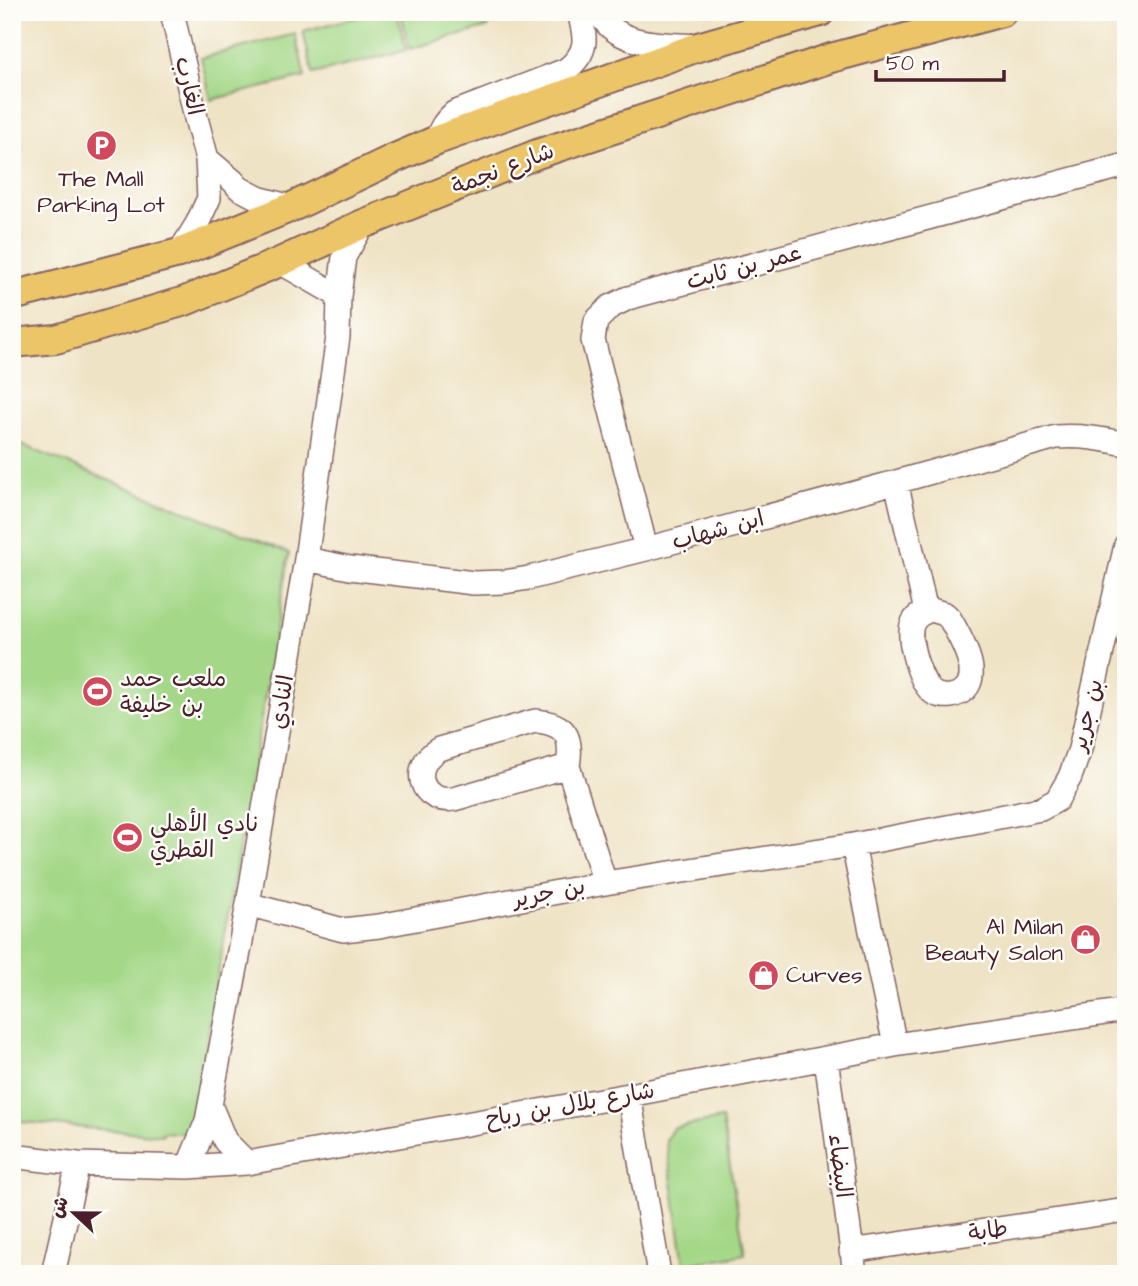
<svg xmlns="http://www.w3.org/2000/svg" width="1138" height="1286" viewBox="0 0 1138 1286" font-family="'Architects Daughter','Playpen Sans Arabic',sans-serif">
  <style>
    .green { fill: #a4d888; stroke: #777c5a; stroke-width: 2 }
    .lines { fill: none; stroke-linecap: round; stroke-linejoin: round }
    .minor-casing { stroke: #846461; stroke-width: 26 }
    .major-casing { stroke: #846461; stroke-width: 32 }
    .minor { stroke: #fff; stroke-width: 23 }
    .major { stroke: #edc569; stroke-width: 28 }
    .labels { text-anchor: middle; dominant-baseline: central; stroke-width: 5; stroke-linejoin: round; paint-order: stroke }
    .street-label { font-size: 23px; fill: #4a1f2b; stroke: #fdfcf7 }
    .poi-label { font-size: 23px; fill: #4a1f2b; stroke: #fdfcf7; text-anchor: start }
  </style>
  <rect width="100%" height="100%" fill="#fdfcf7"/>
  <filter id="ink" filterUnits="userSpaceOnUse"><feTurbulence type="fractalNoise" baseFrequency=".0143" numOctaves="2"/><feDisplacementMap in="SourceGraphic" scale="14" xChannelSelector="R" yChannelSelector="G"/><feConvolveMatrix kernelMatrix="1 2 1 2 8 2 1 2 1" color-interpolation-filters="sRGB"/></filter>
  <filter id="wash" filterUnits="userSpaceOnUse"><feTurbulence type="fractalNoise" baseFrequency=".00686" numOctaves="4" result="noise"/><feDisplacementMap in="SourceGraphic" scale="28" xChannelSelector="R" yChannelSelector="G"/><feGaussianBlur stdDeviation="1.57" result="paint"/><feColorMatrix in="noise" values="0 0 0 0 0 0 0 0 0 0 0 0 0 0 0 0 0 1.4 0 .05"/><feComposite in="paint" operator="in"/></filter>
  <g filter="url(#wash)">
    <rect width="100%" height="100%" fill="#efe3c5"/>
    <path class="green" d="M376,12H397L406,50L313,74L303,31Z
      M401,12H485L489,27L409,49Z
      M295,34L305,77L211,100L201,58Z
      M12,441L289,553L191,1134L163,1132L162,1135L12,1121Z
      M722,1119L745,1254L684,1265L666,1140L673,1128Z"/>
  </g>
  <g filter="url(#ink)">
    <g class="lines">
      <defs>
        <path id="minor" d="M172,12L196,118L207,159L209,198L197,224L179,253
          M599,12C616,47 662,43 695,46
          M437,140C440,128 445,121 454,113L566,70C589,52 586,38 579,12
          M207,159L233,181L239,188L258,198L292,207
          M280,262L339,296
          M896,482L926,611
          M646,549L593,340L596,321L610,307L628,298L1126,165
          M306,559L350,568L474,583L504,582L529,578L646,549L896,482L1056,437C1081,435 1102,439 1126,444
          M932,610L945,614L950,619C961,639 991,687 951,696C945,697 936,696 931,691C920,681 907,640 912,625C915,616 923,612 932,610Z
          M568,766L454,799C420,804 409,766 439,749L535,721C566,723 573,737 568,766L605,883
          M853,845L895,1045
          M248,904L343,930L379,926L605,883L853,845L1041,809L1057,800L1070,777L1080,749L1126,545
          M826,1058L855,1274
          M629,1095L659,1274
          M210,1105L225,1141L247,1163
          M12,1156L78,1164L188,1167L247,1163L629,1095L895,1045L1126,1010
          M188,1167L207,1121L248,904L306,559L338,337L339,296L344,257L363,224
          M851,1251L1126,1210
          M53,1274L78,1164"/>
        <path id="major" d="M12,296L179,253L292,207L395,158L437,140L698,47L820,12
          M12,343L56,339L185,301L280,262L363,224L537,154L831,58L1002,12"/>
      </defs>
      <use href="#minor" class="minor-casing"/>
      <use href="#major" class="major-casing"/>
      <use href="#minor" class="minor"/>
      <use href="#major" class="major"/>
    </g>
  </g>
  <defs>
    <symbol id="parking-disc" viewBox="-11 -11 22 22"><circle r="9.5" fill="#d1495b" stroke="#fdfcf7"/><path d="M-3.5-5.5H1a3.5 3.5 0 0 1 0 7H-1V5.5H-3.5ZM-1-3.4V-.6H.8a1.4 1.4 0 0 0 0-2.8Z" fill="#fff"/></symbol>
    <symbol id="stadium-disc" viewBox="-11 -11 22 22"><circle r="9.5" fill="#d1495b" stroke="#fdfcf7"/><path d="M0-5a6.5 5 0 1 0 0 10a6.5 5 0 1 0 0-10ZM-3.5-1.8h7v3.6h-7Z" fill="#fff"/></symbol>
    <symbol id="shop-disc" viewBox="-11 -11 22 22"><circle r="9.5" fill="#d1495b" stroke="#fdfcf7"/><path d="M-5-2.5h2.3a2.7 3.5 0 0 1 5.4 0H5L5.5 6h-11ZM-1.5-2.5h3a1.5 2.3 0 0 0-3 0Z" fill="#fff"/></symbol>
  </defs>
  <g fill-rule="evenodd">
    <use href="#parking-disc" x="84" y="128" width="35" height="35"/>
    <use href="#stadium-disc" x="80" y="674" width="35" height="35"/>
    <use href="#stadium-disc" x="110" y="820" width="35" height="35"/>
    <use href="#shop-disc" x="1068" y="922" width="35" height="35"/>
    <use href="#shop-disc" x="746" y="958" width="35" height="35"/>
  </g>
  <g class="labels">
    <g class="street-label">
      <text transform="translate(189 86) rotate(77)">الغارب</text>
      <text transform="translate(503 169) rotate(-21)">شارع نجمة</text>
      <text transform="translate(744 267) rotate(-15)">عمر بن ثابت</text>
      <text transform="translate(718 530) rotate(-15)">ابن شهاب</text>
      <text transform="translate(282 702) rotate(-81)">النادي</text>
      <text transform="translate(1087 715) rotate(-76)">بن جرير</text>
      <text transform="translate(549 893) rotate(-11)">بن جرير</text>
      <text transform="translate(570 1105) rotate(-10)">شارع بلال بن رباح</text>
      <text transform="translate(840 1166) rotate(83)">البيضاء</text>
      <text transform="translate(988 1231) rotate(-9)">طابة</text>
    </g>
    <g class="poi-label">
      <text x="101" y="179" text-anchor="middle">The Mall<tspan x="101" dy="26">Parking Lot</tspan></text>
      <text x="120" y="679">ملعب حمد<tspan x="120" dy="26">بن خليفة</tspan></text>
      <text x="150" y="824">نادي الأهلي<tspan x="150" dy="26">القطري</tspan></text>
      <text x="1063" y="927" text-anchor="end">Al Milan<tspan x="1063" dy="26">Beauty Salon</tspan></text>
      <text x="786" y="975">Curves</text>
    </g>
  </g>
  <rect width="1138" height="1286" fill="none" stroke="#fdfcf7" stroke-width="42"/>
  <g transform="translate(74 1213) rotate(292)" stroke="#fdfcf7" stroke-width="5" paint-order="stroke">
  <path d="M0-5L12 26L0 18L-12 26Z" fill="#4a1f2b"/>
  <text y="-10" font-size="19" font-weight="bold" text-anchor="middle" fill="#4a1f2b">ش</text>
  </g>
  <path d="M876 70v10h128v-10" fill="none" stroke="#4a1f2b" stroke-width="3.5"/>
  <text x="886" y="70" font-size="21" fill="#4a1f2b" stroke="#fdfcf7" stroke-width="5" paint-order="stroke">50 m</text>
</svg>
